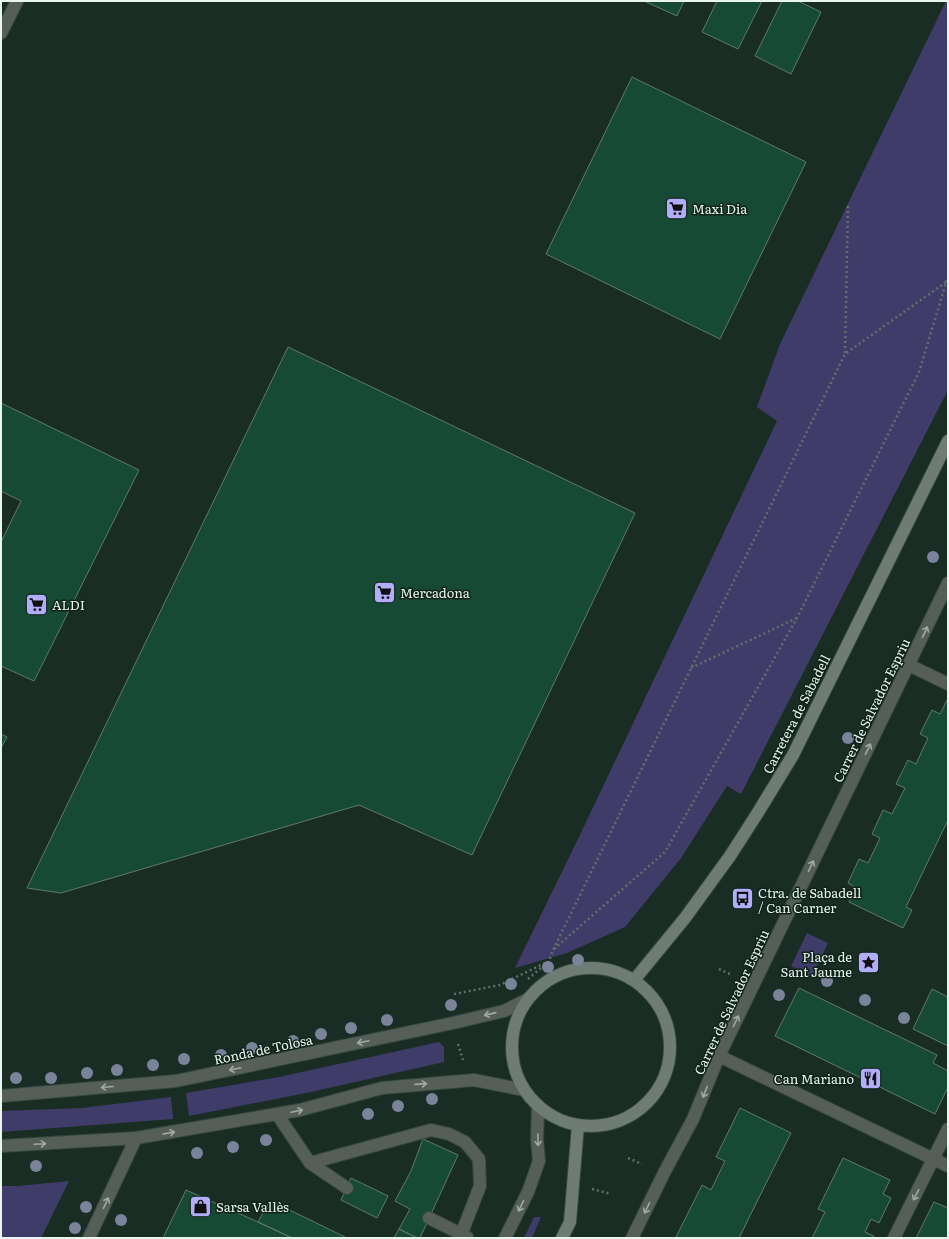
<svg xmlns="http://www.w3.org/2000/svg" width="949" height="1239" viewBox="0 0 949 1239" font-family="Literata,serif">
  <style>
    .green { fill: #403c69 }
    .building { fill: #164a35; stroke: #62786d }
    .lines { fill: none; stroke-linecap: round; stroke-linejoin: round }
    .lane-casing { stroke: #364940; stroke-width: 14 }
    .street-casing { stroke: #364940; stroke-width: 14 }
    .secondary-casing { stroke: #364940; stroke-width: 14 }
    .path { stroke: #607169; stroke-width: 2.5; stroke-dasharray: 2 3; stroke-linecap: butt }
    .lane { stroke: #555e59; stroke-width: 12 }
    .street { stroke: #555e59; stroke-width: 12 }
    .secondary { stroke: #6e7c75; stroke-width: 12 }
    .tree { fill: #7b839a }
    .oneway { stroke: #9faaa4 }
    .labels { text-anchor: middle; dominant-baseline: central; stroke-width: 3; stroke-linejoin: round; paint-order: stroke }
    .poi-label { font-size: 13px; fill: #e9f5ef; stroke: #10231a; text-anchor: start }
    .street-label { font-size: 13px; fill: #e9f5ef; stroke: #10231a }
  </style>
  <rect width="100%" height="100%" fill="#192d24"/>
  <path class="green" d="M946,1H948V390L741,794L727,786L681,858L625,927L567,953L515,968L578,839L777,421L757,407L780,344Z
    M807,933L828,943L812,976L791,966Z
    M439,1042L444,1047V1062L311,1092L189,1116L186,1093L279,1077Z
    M171,1097L173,1119L1,1132V1111L82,1108Z
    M69,1181L41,1238H1V1186H18Z
    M534,1217H541L532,1238H524Z"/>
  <path class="building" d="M644,1H684L677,16Z
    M717,1H762L738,49L702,32Z
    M782,1H798L821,12L791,74L755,56Z
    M632,77L806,162L720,339L546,254Z
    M288,347L635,513L472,855L359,805L61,893L27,888Z
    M1,403L139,470L34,681L1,666V542L21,501L1,491Z
    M947,700L948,701V820L906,907L912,910L903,928L849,902L856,888L848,883L859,859L868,863L880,838L872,834L883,810L892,814L905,788L896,784L908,760L916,764L928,738L920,734L932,710L940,714Z
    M1,734L7,737L1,748Z
    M799,988L937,1055L933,1063L948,1071V1087L935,1114L775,1036Z
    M932,989L948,997V1046L913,1029Z
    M740,1108L791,1133L739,1238H678L676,1237L702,1185L711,1190L725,1161L716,1157Z
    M423,1139L458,1155L420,1238H417L399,1229L410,1209L395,1201L411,1171Z
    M843,1158L890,1180L883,1194L891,1198L879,1223L871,1219L865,1232L874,1236L873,1238H812L825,1212L818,1209Z
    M351,1178L388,1196L377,1218L341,1200Z
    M186,1190L258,1222L292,1238H163Z
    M270,1201L302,1216L347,1238H292L258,1222Z
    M934,1202L948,1208V1238H916Z
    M399,1229L417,1238H394Z"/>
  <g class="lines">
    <defs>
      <path id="lane" d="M277,1114L310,1163L347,1188
        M310,1163L431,1130L449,1134L465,1142L479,1159L480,1186L461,1235
        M429,1218L467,1237"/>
      <path id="street" d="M1,33L17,1
        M909,665L948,684
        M719,1056L948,1166
        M1,1096L176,1081L453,1023L504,1011L526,1000
        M1,1146L136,1138L300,1110L382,1088L474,1080L524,1090
        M89,1238L136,1138
        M505,1238L528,1192L539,1161L537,1140L538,1106
        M632,1238L665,1171L693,1119L719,1056L948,583
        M894,1238L948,1129"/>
      <path id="secondary" d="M512 1047a79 79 0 1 1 158 0a79 79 0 1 1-158 0Z
        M635,979L685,918L730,856L757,814L793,755L948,441
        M562,1238L570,1222L578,1125"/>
    </defs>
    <use href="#lane" class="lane-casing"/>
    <use href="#street" class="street-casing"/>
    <use href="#secondary" class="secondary-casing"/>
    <path class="path" d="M845,353L848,205
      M691,668L797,618
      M554,949L665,852L797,618L919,372L948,276
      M719,969L732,975
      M528,979L549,961L553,950L845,354L946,282
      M454,994L500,985L545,963
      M458,1044L463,1060
      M628,1158L642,1164
      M592,1189L611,1194"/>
    <use href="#lane" class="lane"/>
    <use href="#street" class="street"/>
    <use href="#secondary" class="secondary"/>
  </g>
  <g class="tree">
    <circle cx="933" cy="557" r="6"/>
    <circle cx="848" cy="738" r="6"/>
    <circle cx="578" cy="960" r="6"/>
    <circle cx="548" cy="967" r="6"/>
    <circle cx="827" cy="981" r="6"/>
    <circle cx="511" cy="984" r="6"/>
    <circle cx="779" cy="995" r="6"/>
    <circle cx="865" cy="1000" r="6"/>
    <circle cx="451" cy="1005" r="6"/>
    <circle cx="904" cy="1018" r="6"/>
    <circle cx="387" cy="1020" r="6"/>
    <circle cx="351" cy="1028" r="6"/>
    <circle cx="321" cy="1034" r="6"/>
    <circle cx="293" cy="1041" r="6"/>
    <circle cx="252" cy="1048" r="6"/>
    <circle cx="221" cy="1055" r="6"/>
    <circle cx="184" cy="1059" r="6"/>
    <circle cx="153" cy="1065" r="6"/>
    <circle cx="117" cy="1070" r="6"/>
    <circle cx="87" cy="1073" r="6"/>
    <circle cx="16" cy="1078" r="6"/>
    <circle cx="51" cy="1078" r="6"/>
    <circle cx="432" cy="1099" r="6"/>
    <circle cx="398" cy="1106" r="6"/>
    <circle cx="368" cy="1114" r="6"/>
    <circle cx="266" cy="1140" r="6"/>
    <circle cx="233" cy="1147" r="6"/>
    <circle cx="197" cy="1153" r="6"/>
    <circle cx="36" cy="1166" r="6"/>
    <circle cx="86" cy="1207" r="6"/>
    <circle cx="121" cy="1220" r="6"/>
    <circle cx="75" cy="1228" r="6"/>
  </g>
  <defs><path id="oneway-shaft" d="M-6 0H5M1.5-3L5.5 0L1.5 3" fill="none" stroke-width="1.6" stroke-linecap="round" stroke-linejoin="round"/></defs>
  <g class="oneway">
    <use href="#oneway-shaft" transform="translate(925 632) rotate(-65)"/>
    <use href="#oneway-shaft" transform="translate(868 749) rotate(-64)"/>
    <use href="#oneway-shaft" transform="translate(811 866) rotate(-64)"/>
    <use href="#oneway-shaft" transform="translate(490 1014) rotate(167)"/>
    <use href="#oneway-shaft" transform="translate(736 1021) rotate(-64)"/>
    <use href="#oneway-shaft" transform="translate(363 1042) rotate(168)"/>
    <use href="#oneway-shaft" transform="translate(235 1069) rotate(168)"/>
    <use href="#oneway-shaft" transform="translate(421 1084) rotate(-4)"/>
    <use href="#oneway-shaft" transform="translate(107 1087) rotate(175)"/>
    <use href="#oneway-shaft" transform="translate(705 1092) rotate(112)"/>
    <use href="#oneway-shaft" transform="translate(297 1111) rotate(-12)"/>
    <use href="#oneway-shaft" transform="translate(169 1133) rotate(-10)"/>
    <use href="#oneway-shaft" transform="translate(538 1140) rotate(89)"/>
    <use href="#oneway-shaft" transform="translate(40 1144) rotate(-3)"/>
    <use href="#oneway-shaft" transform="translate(916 1195) rotate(117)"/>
    <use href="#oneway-shaft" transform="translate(106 1203) rotate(-64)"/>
    <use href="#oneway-shaft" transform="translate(521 1206) rotate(116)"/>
    <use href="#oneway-shaft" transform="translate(647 1208) rotate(116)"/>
  </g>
  <defs>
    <symbol id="supermarket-square" viewBox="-11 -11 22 22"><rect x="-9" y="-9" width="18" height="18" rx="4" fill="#b2adf9" stroke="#10231a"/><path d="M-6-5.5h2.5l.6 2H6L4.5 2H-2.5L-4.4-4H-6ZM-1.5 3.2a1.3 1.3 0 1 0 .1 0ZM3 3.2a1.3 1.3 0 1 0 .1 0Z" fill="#111"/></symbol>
    <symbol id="bus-square" viewBox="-11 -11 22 22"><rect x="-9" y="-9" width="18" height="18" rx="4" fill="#b2adf9" stroke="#10231a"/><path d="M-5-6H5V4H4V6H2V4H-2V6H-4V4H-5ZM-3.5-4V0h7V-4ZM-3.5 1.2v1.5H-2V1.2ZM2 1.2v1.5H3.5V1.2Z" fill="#111"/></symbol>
    <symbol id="sight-square" viewBox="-11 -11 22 22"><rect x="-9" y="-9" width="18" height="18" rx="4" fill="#b2adf9" stroke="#10231a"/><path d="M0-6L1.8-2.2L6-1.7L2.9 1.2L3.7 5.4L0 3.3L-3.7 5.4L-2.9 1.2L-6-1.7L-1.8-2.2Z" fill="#111"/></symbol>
    <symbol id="restaurant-square" viewBox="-11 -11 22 22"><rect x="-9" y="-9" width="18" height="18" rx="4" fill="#b2adf9" stroke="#10231a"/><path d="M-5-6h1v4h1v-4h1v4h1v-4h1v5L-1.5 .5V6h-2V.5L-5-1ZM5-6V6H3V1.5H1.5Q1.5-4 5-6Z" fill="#111"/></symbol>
    <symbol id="shop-square" viewBox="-11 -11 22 22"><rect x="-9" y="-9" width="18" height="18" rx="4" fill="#b2adf9" stroke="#10231a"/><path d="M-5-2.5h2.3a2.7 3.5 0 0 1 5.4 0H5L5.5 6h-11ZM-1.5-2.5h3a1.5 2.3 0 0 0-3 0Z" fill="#111"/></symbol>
  </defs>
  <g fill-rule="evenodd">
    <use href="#supermarket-square" x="664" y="196" width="25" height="25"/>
    <use href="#supermarket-square" x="372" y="580" width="25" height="25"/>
    <use href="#supermarket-square" x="24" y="592" width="25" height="25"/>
    <use href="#bus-square" x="730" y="886" width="25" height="25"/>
    <use href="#sight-square" x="856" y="950" width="25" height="25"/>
    <use href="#restaurant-square" x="858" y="1066" width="25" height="25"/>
    <use href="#shop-square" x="188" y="1194" width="25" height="25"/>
  </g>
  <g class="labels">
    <g class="poi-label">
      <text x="692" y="208">Maxi Dia</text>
      <text x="400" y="592">Mercadona</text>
      <text x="52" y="604">ALDI</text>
      <text x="758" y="892">Ctra. de Sabadell<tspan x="758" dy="15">/ Can Carner</tspan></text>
      <text x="852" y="956" text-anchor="end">Plaça de<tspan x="852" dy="15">Sant Jaume</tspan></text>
      <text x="854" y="1078" text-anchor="end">Can Mariano</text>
      <text x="216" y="1206">Sarsa Vallès</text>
    </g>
    <g class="street-label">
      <text transform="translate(871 710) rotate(-64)">Carrer de Salvador Espriu</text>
      <text transform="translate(796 714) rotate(-63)">Carretera de Sabadell</text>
      <text transform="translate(731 1002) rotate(-65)">Carrer de Salvador Espriu</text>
      <text transform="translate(263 1049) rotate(-12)">Ronda de Tolosa</text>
    </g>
  </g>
  <rect width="949" height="1239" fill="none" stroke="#e9f5ef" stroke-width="4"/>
</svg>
